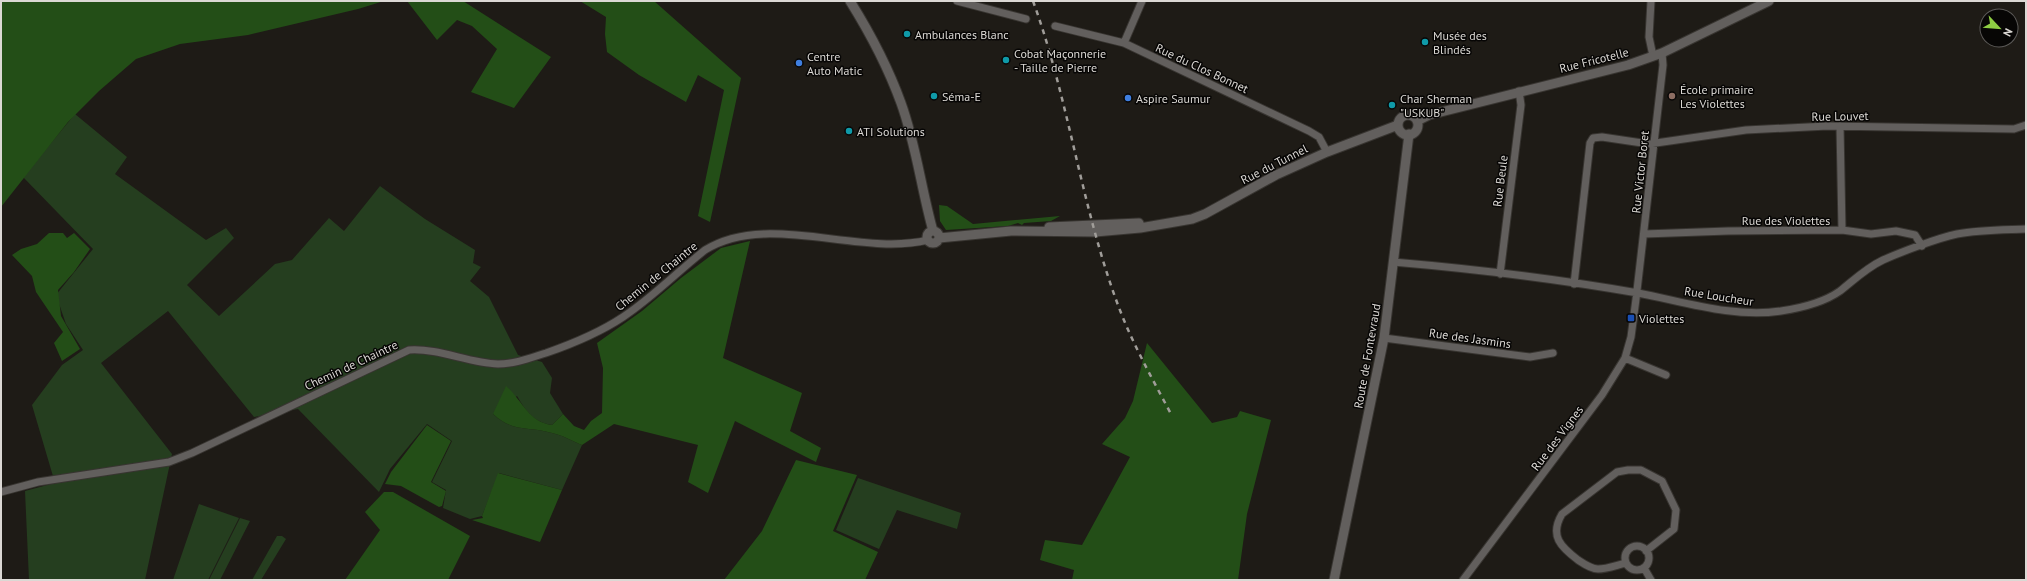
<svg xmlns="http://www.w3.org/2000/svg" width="2027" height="581" viewBox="0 0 2027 581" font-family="'PT Sans',sans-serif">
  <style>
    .green { fill: #253e1f }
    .forest { fill: #234e17 }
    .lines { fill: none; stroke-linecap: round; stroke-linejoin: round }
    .minor-casing { stroke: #383531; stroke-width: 9 }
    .tertiary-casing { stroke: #383531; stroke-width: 11 }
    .minor { stroke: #625f5d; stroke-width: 7 }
    .tertiary { stroke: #625f5d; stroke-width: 9 }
    .rail { stroke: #a09d99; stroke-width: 2.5; stroke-dasharray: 5 5; stroke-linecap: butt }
    .culture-dot { fill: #0f9aa8; stroke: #070605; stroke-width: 1.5 }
    .shop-dot { fill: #3f7fe0; stroke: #070605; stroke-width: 1.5 }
    .education-dot { fill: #8d6e63; stroke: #070605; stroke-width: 1.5 }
    .transit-dot { fill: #1a4fb4; stroke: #070605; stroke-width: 1.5 }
    .labels { text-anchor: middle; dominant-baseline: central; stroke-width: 3; stroke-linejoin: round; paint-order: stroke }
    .poi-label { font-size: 12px; fill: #dbd8d4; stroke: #070605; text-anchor: start }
    .street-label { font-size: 12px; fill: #dbd8d4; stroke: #070605 }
  </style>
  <rect width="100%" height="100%" fill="#1e1b16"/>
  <path class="green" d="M75,114L127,157L115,174L206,240L226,228L234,238L187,285L219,316L275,264L292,260L329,218L344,231L380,186L425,219L475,250L473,263L481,267L470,281L489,297L518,355L542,362L552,378L550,393L563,414L552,425C533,422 526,411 517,396L493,414C513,433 529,426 552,433C562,435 572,441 582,445L562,490L499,473L482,516L470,519L443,508L446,490L432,482L452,441L427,424L390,469L379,492L298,409L254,417L168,311L101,363L172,454L145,580H29L25,491L55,483L32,405L62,365L83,350L66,324L56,295L93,249L23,177Z
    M858,478L961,513L957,529L897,510L879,549L836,530Z
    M199,504L239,518L208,580H173Z
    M240,518L250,521L220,580H209Z
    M277,536H282L286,539L261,580H252Z"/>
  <path class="forest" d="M1,1H384L358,9L248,35L180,44L136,59L99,91L68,122L1,207Z
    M407,1H463L551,57L514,108L471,92L497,49L472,26L457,20L437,40Z
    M580,1H654L741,78L710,222L698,216L724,90L698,75L686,102L639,75L607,52L605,34L606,17Z
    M939,205L947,206L973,224L1060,216L1051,221L1024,223L1022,225L1018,223L1008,226L946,230L940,221Z
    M49,233H63L67,238L74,233L90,249L74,272L58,290L61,316L80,349L62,361L54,343L63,332L36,292L32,276L12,255L21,249L37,244Z
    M750,241L723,358L802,393L790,431L821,448L816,462L735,421L708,493L688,482L698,445L614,424L582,445C572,441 562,435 552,433C529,426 513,433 493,414L506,386C523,401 528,422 552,425L563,414L574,426L584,430L591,421L602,413L603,368L597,343L642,311L681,278L721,248Z
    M1147,343L1212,423L1237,417L1240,411L1271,420L1247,514L1238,580H1072L1074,570L1040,560L1045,540L1082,545L1130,457L1102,444L1125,418L1133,401Z
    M427,425L451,441L431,482L446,491L442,506L439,507L401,486L385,484L391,472Z
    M796,460L857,475L833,531L878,552L865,580H724L762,531Z
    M498,473L562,490L540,542L472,520L483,518L482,516Z
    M384,492H393L470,536L448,580H345L380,530L365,512Z"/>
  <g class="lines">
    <defs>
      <path id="minor" d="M957,1L1026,19
        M1651,1L1649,37L1653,56
        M1055,26L1124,43L1309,131L1319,137L1327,152
        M1124,43L1142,1
        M1840,126L1842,230
        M1644,234L1728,231L1842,230L1871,234L1896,231L1915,235L1922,246
        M1393,262C1475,269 1558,279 1638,293C1685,302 1733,318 1781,311C1801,308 1823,303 1840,291C1854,280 1866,268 1883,260C1901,252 1938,238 1957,234C1979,230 2003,230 2026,229
        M1500,274L1521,105L1519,91
        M1574,284L1590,143L1593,138L1602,137L1649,144L1746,130L1828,126L2014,129L2026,125
        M1384,338L1530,357L1553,353
        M1625,358L1666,375
        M1,492L38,482L169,462L192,453L409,350C439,348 468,363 498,364C515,364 530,358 546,353C572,344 599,333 623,317C652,298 677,272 705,250C768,211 859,257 928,240
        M1625 558a12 12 0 1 1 24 0a12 12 0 1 1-24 0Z
        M1626,563C1617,565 1607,569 1598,569C1591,569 1584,564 1578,560C1561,547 1549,536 1562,514L1617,472L1628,470H1641L1662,481L1676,510L1674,529L1646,551
        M1644,568L1651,580
        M1463,580L1602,395L1625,358L1631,337L1636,299L1663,65L1662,53"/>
      <path id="tertiary" d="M850,1C870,33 888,67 901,103C916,144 921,188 933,231
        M1398 125a10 10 0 1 1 20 0a10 10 0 1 1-20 0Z
        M1417,121L1429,115L1628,65L1662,53L1769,1
        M1049,227L1139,223
        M927 237a6 6 0 1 1 12 0a6 6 0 1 1-12 0Z
        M939,238L1011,231L1095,232L1140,228L1192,219L1205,214L1276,175L1327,152L1398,125
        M1334,580L1384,338L1409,134"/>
    </defs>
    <use href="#minor" class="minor-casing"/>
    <use href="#tertiary" class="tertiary-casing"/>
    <use href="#minor" class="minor"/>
    <use href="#tertiary" class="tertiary"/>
    <path class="rail" d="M1033,1C1069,100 1081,206 1118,305C1132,343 1152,378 1171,414"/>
  </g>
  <g class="culture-dot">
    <circle cx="907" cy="34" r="4"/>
    <circle cx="1425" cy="42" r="4"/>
    <circle cx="1006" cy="60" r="4"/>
    <circle cx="934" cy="96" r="4"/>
    <circle cx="1392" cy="105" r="4"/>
    <circle cx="849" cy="131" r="4"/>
  </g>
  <g class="shop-dot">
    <circle cx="799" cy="63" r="4"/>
    <circle cx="1128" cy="98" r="4"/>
  </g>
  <circle class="education-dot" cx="1672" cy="96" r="4"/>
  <rect class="transit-dot" x="1627" y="314" width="8" height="8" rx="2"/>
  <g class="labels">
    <g class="poi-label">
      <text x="915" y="34">Ambulances Blanc</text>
      <text x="1433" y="35">Musée des<tspan x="1433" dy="14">Blindés</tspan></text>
      <text x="1014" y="53">Cobat Maçonnerie<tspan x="1014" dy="14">- Taille de Pierre</tspan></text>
      <text x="807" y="56">Centre<tspan x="807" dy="14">Auto Matic</tspan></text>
      <text x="1680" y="89">École primaire<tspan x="1680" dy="14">Les Violettes</tspan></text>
      <text x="942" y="96">Séma-E</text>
      <text x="1136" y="98">Aspire Saumur</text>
      <text x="1400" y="98">Char Sherman<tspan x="1400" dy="14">"USKUB"</tspan></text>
      <text x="857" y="131">ATI Solutions</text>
      <text x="1639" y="318">Violettes</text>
    </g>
    <g class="street-label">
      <text transform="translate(1594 60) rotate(-14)">Rue Fricotelle</text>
      <text transform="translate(1202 68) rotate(25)">Rue du Clos Bonnet</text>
      <text transform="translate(1840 116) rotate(-1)">Rue Louvet</text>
      <text transform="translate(1274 164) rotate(-27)">Rue du Tunnel</text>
      <text transform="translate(1640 172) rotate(-84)">Rue Victor Boret</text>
      <text transform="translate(1500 181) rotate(-83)">Rue Beule</text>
      <text x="1786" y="220">Rue des Violettes</text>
      <text transform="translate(656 276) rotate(-39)">Chemin de Chaintre</text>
      <text transform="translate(1719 296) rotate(9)">Rue Loucheur</text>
      <text transform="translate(1470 338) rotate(8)">Rue des Jasmins</text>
      <text transform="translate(1367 356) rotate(-80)">Route de Fontevraud</text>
      <text transform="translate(351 365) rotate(-25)">Chemin de Chaintre</text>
      <text transform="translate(1557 438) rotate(-53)">Rue des Vignes</text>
    </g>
  </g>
  <rect width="2027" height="581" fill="none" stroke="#dbd8d4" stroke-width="4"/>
  <g transform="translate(1999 28) rotate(116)"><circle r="19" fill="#070605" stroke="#5c5a58"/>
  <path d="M0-3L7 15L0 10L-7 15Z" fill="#8ece43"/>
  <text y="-6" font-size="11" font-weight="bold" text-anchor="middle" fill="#dbd8d4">N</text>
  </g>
</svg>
